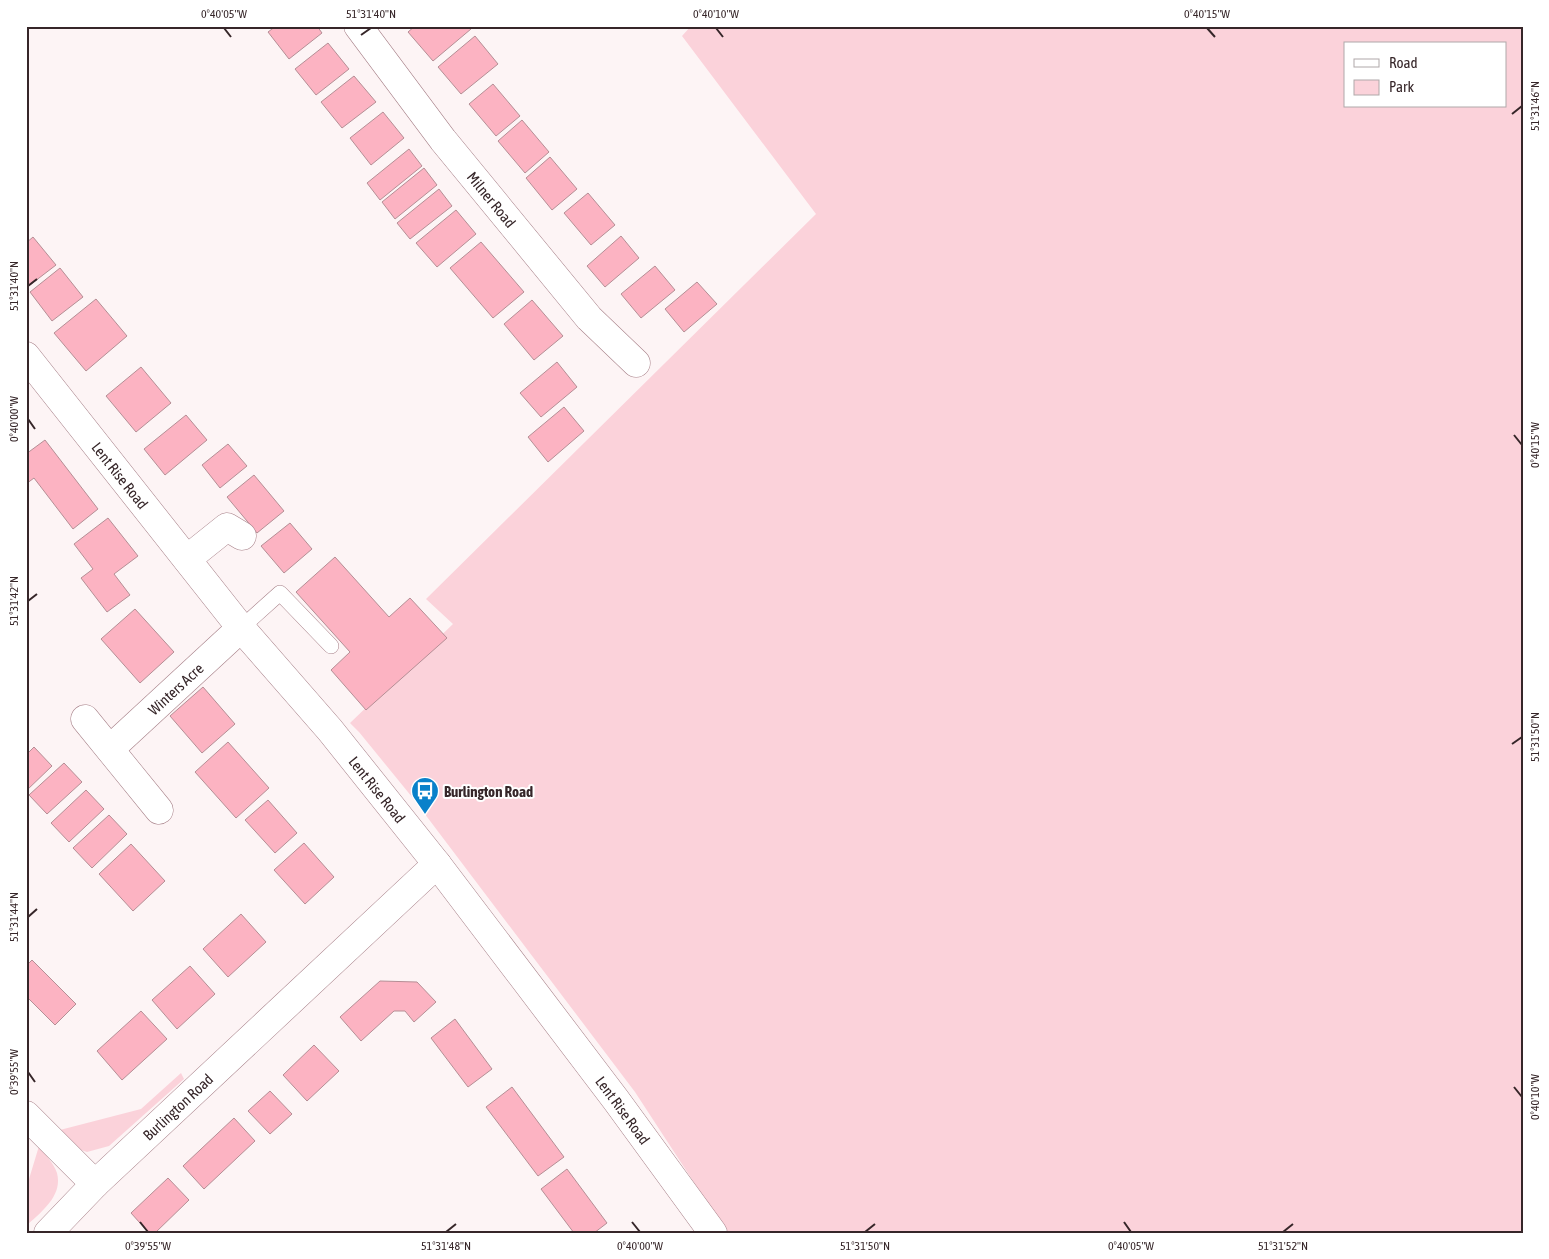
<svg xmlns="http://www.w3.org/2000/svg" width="1549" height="1259" viewBox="0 0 1549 1259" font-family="'Asap Condensed',sans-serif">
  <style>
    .green { fill: #fbd2da; fill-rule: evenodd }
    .building { fill: #fcb3c2; stroke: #b58e95 }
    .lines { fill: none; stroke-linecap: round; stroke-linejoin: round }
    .lane-casing { stroke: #a67f87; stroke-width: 16 }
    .street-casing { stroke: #a67f87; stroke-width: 29 }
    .secondary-casing { stroke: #a67f87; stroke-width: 29 }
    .lane { stroke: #fff; stroke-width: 15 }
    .street { stroke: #fff; stroke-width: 28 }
    .secondary { stroke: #fff; stroke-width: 28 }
    .ticks { fill: none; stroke: #362629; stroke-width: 2 }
    .labels { text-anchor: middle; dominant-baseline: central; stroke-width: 4; stroke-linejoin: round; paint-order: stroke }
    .street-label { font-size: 15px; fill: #362629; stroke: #fff }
    .poi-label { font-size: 15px; font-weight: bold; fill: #362629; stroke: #fff; text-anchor: start }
    .neatline { fill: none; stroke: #362629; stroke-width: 2 }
    .ticks-label { font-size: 12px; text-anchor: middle; fill: #362629 }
  </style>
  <rect width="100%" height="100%" fill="#fdf4f5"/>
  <path class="green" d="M691,26H1523V1233H727L635,1092L412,797L359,732L350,723L453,624L426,599L816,214L682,36ZM1345,44H1505V106H1345Z
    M181,1073L184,1079L109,1146L87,1152L72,1147L56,1131L141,1109Z
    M39,1146C45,1154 54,1164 57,1173C63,1196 41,1212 26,1226V1189Z"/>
  <path class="building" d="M276,26H317L322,33L289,59L268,32Z
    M415,26H468L471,29L433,61L408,32Z
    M475,36L498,64L461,94L438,67Z
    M328,43L349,69L316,95L295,69Z
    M354,76L376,102L342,128L321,102Z
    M493,84L520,116L496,136L469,104Z
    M383,112L404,138L371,165L350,138Z
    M522,120L549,152L525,173L498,141Z
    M409,149L422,166L380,200L367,183Z
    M550,157L577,189L552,210L526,178Z
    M424,168L437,185L395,219L382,202Z
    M439,189L452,206L410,239L397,223Z
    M588,193L615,225L591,245L564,213Z
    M456,210L476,234L437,267L416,243Z
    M621,236L639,258L605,287L587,266Z
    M33,237L56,265L26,288V243Z
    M481,242L524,292L493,318L450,268Z
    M655,266L675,290L641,318L621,294Z
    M60,268L83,297L52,321L30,292Z
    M697,282L717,304L684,332L665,309Z
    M96,299L127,336L86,371L54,333Z
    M532,300L563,336L534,360L504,324Z
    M557,362L577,387L541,417L520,393Z
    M141,367L171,403L136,432L106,396Z
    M564,407L584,431L548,462L528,437Z
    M186,415L207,440L165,475L144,449Z
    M45,440L98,509L73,529L34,478L26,484V454Z
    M228,444L247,466L220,488L202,465Z
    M254,475L284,511L257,533L227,497Z
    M108,518L138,556L114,574L130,595L107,612L81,578L93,569L74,544Z
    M290,523L312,549L284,573L261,546Z
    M335,557L389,617L410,598L447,638L366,710L331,670L350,652L296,592Z
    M135,609L174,652L140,683L101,639Z
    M203,687L235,724L202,753L170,716Z
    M228,742L269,788L236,818L195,772Z
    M34,747L52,766L26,791V755Z
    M64,763L82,782L47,814L29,795Z
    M86,790L104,809L69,842L51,823Z
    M268,800L297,833L275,853L245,820Z
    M109,815L127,834L92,868L73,848Z
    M304,843L334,877L305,904L274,870Z
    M131,844L165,881L133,911L99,874Z
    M241,914L266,942L228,977L203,949Z
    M32,960L76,1004L55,1025L26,996V966Z
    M190,966L215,994L177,1029L152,1000Z
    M380,981L417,982L436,1002L414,1022L405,1011H394L361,1041L340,1017Z
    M141,1011L167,1039L122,1080L97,1051Z
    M455,1019L492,1069L468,1087L431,1038Z
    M314,1045L339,1071L307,1101L283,1075Z
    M512,1087L564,1157L538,1176L486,1107Z
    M270,1091L292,1114L270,1134L248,1111Z
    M234,1118L255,1141L204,1189L183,1166Z
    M567,1169L607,1223L594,1233H574L541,1189Z
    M168,1178L189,1200L155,1233H149L131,1213Z"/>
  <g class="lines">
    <defs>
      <path id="lane" d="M241,628L280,593L331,646"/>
      <g id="street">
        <path id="s1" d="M358,26L443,140L589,318L636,363"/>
        <path d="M187,559L227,527L242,536"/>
        <path d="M85,719L159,810"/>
        <path id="s2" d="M110,749L241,628"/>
        <path d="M26,1115L95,1184"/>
        <path id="s3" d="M48,1233L95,1184L437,864"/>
      </g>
      <g id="secondary">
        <path id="s4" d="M26,356L241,628L330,730L437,864L616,1100L713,1233"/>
      </g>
    </defs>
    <use href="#lane" class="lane-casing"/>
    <use href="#street" class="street-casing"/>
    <use href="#secondary" class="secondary-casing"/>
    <use href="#lane" class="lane"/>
    <use href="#street" class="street"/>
    <use href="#secondary" class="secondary"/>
  </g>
  <path class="ticks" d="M224,28L231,37M716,28L723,37M1207,28L1215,37M361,35L371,28M1512,114L1522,106M28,286L37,279M28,419L35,429M1514,435L1522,445M28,601L37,594M1512,744L1522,737M28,917L37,909M28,1072L35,1082M1514,1087L1522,1097M140,1222L148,1232M632,1222L640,1232M1124,1222L1131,1232M446,1232L456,1224M865,1232L875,1224M1283,1232L1293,1224"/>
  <defs>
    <symbol id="bus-pin" viewBox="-11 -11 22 30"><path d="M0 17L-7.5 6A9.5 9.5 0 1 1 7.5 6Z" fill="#0a81ca" stroke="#fff"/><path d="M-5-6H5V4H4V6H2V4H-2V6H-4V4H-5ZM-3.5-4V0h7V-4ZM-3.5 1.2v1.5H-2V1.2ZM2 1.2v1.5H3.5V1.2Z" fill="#fff"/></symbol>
  </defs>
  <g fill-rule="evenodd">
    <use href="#bus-pin" x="409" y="775" width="32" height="43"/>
  </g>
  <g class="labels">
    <g class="street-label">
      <text stroke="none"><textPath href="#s1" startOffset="219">Milner Road</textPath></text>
      <text stroke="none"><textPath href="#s4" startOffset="152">Lent Rise Road</textPath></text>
      <text stroke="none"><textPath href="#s2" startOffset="89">Winters Acre</textPath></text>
      <text stroke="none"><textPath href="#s4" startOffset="558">Lent Rise Road</textPath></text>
      <text stroke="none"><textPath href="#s3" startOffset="181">Burlington Road</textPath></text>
      <text stroke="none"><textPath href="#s4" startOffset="962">Lent Rise Road</textPath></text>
    </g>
    <g class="poi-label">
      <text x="444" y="791">Burlington Road</text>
    </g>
  </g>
  <rect width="1549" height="1259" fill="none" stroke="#ffffff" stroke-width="55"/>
  <rect x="1344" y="42" width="162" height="65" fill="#ffffff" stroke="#afa8a9"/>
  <rect x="1354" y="59" width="25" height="8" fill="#ffffff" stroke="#afa8a9"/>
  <text x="1389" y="68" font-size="15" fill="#362629">Road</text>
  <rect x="1354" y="80" width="25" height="15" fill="#fbd2da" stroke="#afa8a9"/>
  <text x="1389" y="92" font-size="15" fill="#362629">Park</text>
  <rect x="28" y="28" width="1494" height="1204" class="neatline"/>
  <g class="ticks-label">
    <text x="224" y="18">0°40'05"W</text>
    <text x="371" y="18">51°31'40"N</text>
    <text x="716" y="18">0°40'10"W</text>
    <text x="1207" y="18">0°40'15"W</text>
    <text transform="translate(1535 106) rotate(-90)" y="4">51°31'46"N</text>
    <text transform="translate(14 286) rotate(-90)" y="4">51°31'40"N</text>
    <text transform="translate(14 419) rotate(-90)" y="4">0°40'00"W</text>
    <text transform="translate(1535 445) rotate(-90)" y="4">0°40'15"W</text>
    <text transform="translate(14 601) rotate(-90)" y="4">51°31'42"N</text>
    <text transform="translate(1535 737) rotate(-90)" y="4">51°31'50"N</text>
    <text transform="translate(14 917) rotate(-90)" y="4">51°31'44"N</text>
    <text transform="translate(14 1072) rotate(-90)" y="4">0°39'55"W</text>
    <text transform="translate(1535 1097) rotate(-90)" y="4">0°40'10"W</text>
    <text x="148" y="1250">0°39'55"W</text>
    <text x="446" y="1250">51°31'48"N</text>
    <text x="640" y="1250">0°40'00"W</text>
    <text x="865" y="1250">51°31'50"N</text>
    <text x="1131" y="1250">0°40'05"W</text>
    <text x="1283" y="1250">51°31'52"N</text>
  </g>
</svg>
